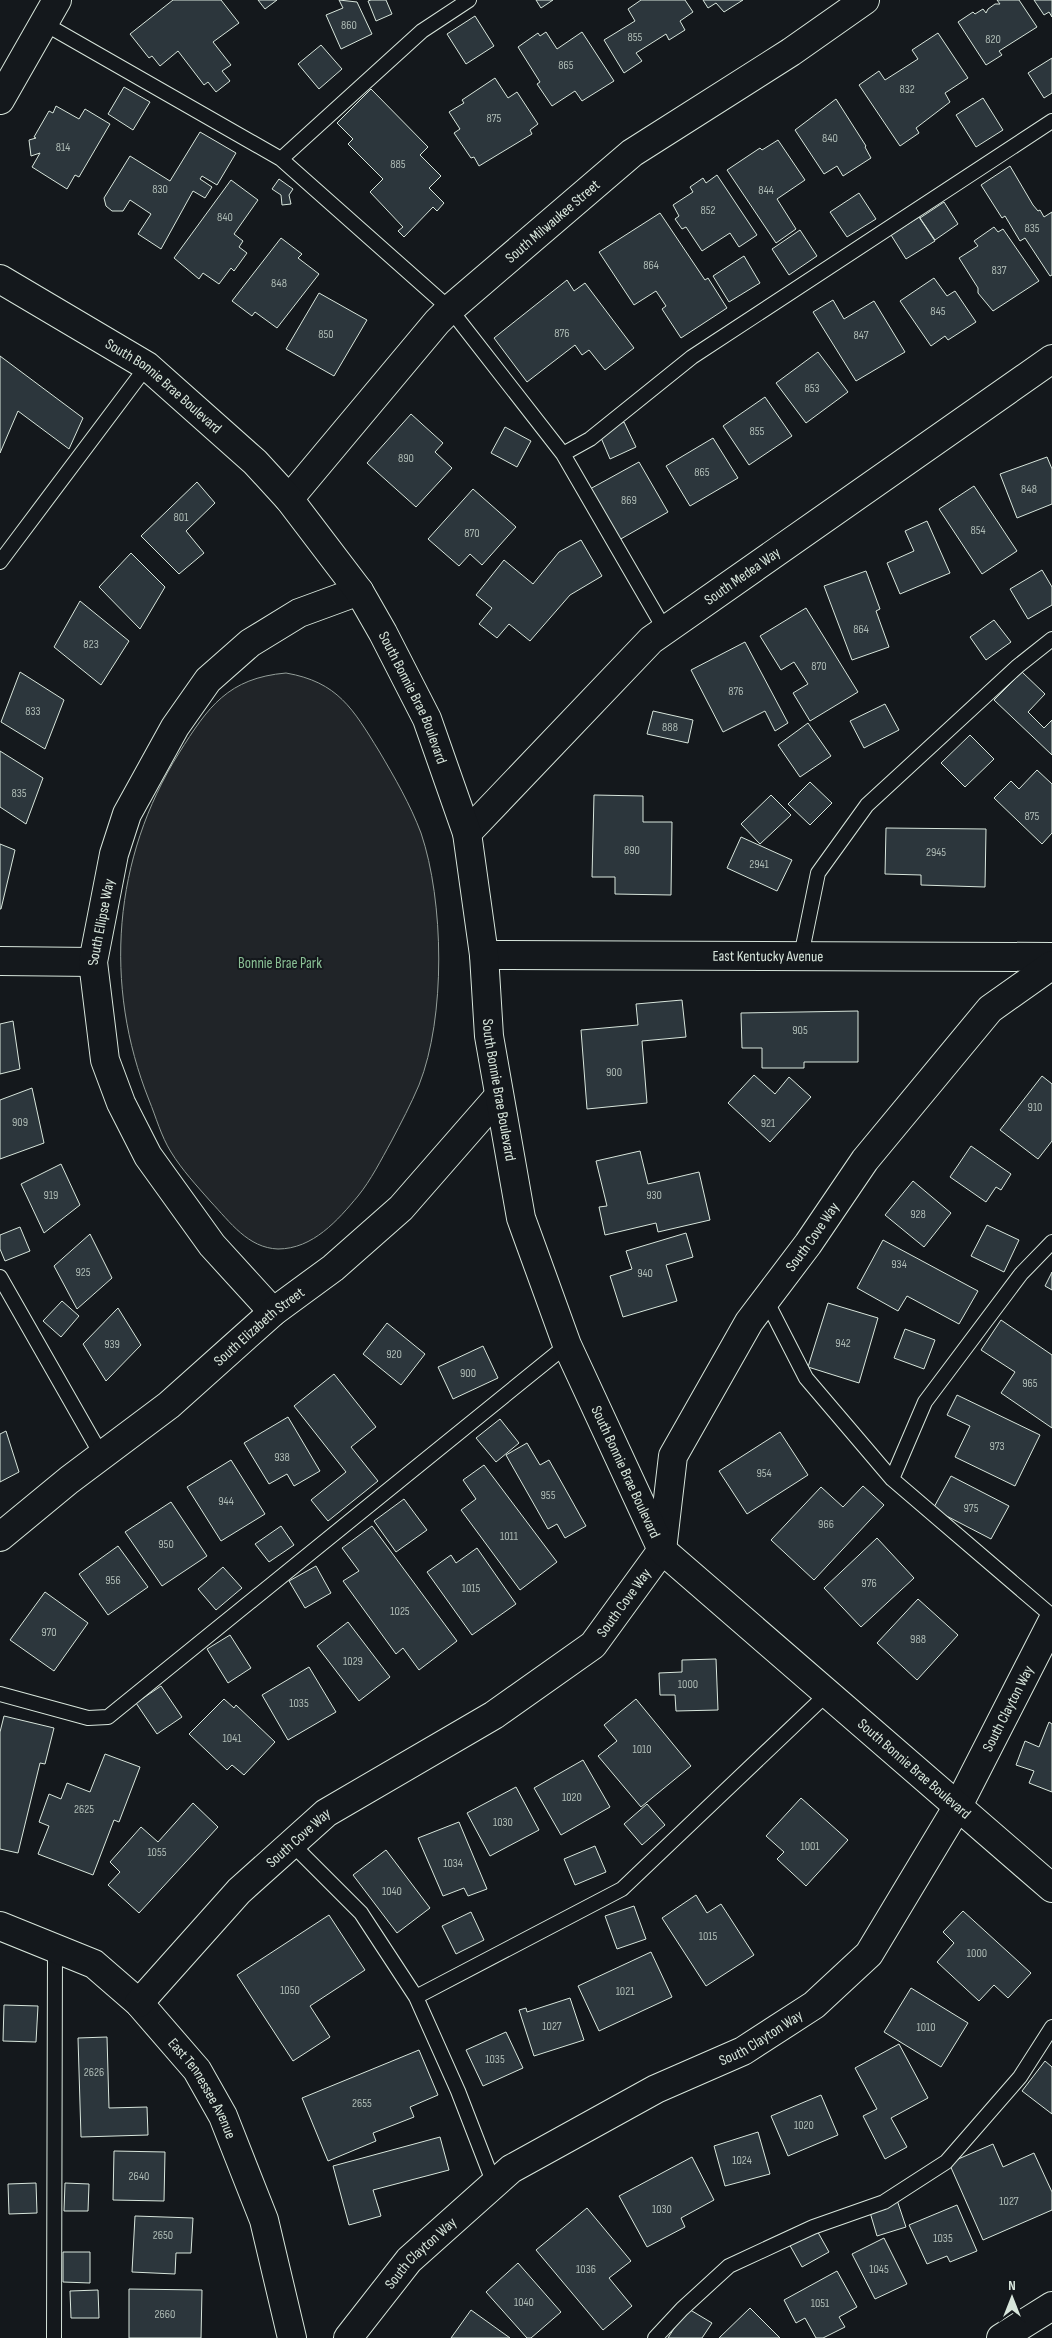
<svg xmlns="http://www.w3.org/2000/svg" width="1052" height="2338" viewBox="0 0 1052 2338" font-family="'Sofia Sans Condensed',sans-serif">
  <style>
    .green { fill: #202428; stroke: #939e99 }
    .building { fill: #2c363c; stroke: #d8e6dc }
    .lines { fill: none; stroke-linecap: round; stroke-linejoin: round }
    .lane-casing { stroke: #d8e6dc; stroke-width: 16 }
    .street-casing { stroke: #d8e6dc; stroke-width: 30 }
    .secondary-casing { stroke: #d8e6dc; stroke-width: 30 }
    .lane { stroke: #14181c; stroke-width: 14 }
    .street { stroke: #14181c; stroke-width: 28 }
    .secondary { stroke: #14181c; stroke-width: 28 }
    .labels { text-anchor: middle; dominant-baseline: central; stroke-width: 4; stroke-linejoin: round; paint-order: stroke }
    .number-label { font-size: 12px; fill: #adbab4 }
    .street-label { font-size: 15px; fill: #d8e6dc; stroke: #14181c }
    .park-label { font-size: 15px; fill: #8ac095; stroke: #14181c }
  </style>
  <rect width="100%" height="100%" fill="#14181c"/>
  <path class="green" d="M286,673C338,682 353,709 379,751C395,778 410,804 421,833C444,901 446,1017 419,1085C411,1104 401,1123 391,1142C381,1160 371,1180 358,1196C338,1220 313,1249 278,1249C248,1248 230,1222 211,1202C197,1186 182,1170 171,1152C161,1136 156,1117 149,1100C103,985 113,858 179,753C208,707 228,678 286,673Z"/>
  <path class="building" d="M173,0H221L239,23L213,42L231,65L222,71L230,81L216,92L208,82L204,85L178,51L160,66L152,56L149,58L130,34Z
    M258,0H277L265,9Z
    M339,0L357,2L372,34L341,49L326,15L343,8Z
    M371,0H386L392,14L376,21L368,1Z
    M536,0H553L541,8Z
    M641,0H685L693,12L680,21L685,30L669,40L666,34L636,53L642,61L624,73L604,40L635,21L628,9Z
    M703,0H743L724,12L716,3L708,8Z
    M997,0H1019L1037,27L999,51L1002,55L986,65L958,22L973,12L975,14L983,9L986,13L988,9L995,4H1000Z
    M1034,0H1052V17L1049,12L1044,15Z
    M475,16L494,46L466,64L447,34Z
    M546,32L557,49L582,32L614,81L582,101L575,91L552,106L537,84L540,82L518,47L538,33L540,36Z
    M938,33L968,78L945,93L950,102L916,128L919,133L900,146L859,85L879,71L885,80L918,59L912,50Z
    M321,45L342,69L319,89L298,64Z
    M1052,58V93L1044,98L1028,73Z
    M495,78L508,98L517,92L538,124L530,130L532,134L479,166L474,157L471,158L454,133L460,129L449,112L464,103L462,100Z
    M124,87L150,102L133,130L108,114Z
    M371,89L428,147L420,155L441,176L429,188L444,203L437,211L433,207L404,237L398,231L403,227L370,192L383,179L348,144L353,139L337,123Z
    M983,98L1003,130L976,147L956,115Z
    M836,99L866,146L865,147L871,158L843,176L837,166L824,174L795,130Z
    M56,106L79,119L85,109L110,124L79,177L75,175L67,189L32,167L40,153L31,156L29,140L36,138L34,137L49,111L53,113Z
    M200,132L236,153L217,185L202,176L200,179L212,187L205,198L193,191L161,249L138,234L151,214L130,200L123,211H112L106,206L104,198L130,156L170,181Z
    M778,140L805,180L777,199L796,229L776,243L727,170L760,148L762,150Z
    M1010,166L1033,205L1038,211L1040,210L1044,217L1052,212V275L1050,276L1025,238L1020,241L1005,216L1002,218L981,185Z
    M717,175L757,235L739,247L730,233L702,251L686,227L682,229L675,219L679,216L673,205L693,192L690,187L703,178L706,183Z
    M279,179L293,189L289,195L291,204L282,205L281,195L272,189Z
    M231,180L258,200L234,234L243,241L239,247L247,253L234,271L231,268L219,284L203,273L199,279L174,258Z
    M859,193L876,219L847,237L830,212Z
    M944,202L958,224L935,240L920,218Z
    M660,213L705,280L708,278L727,308L681,338L662,309L666,306L656,291L634,305L599,252Z
    M919,217L935,241L906,259L891,235Z
    M994,227L998,232L1003,229L1039,281L993,311L978,293V288L959,258L978,246L974,241Z
    M800,230L817,256L789,275L772,249Z
    M281,238L302,254L298,258L319,274L277,328L255,312L252,316L232,301Z
    M744,256L760,283L729,302L713,276Z
    M934,278L947,296L955,291L976,322L948,340L945,336L931,346L900,301Z
    M567,280L574,291L585,283L634,348L605,370L589,350L582,355L575,345L527,382L494,338Z
    M319,293L367,320L334,376L286,349Z
    M833,300L844,319L874,301L905,352L856,381L813,312Z
    M818,352L848,392L806,423L776,383Z
    M0,356L83,418L69,449L18,411L0,453Z
    M765,397L792,436L749,465L723,426Z
    M411,414L443,443L435,452L452,468L416,507L367,463Z
    M624,422L636,447L610,459L599,433Z
    M505,427L531,441L517,467L491,453Z
    M713,438L738,478L690,506L666,466Z
    M1047,457L1052,469V504L1017,518L1000,474Z
    M639,462L668,512L619,540L590,489Z
    M197,482L215,503L186,531L204,553L179,574L141,536Z
    M974,486L1017,551L982,574L939,509Z
    M473,489L516,527L482,565L470,554L459,566L428,539Z
    M927,521L950,573L900,594L887,563L914,551L905,531Z
    M581,540L602,576L570,595L530,641L509,624L497,638L479,624L492,608L476,595L504,560L533,584L559,552Z
    M131,553L165,587L140,629L99,587Z
    M1042,570L1052,587V605L1028,619L1010,589Z
    M866,571L880,609L876,611L889,647L852,660L824,586Z
    M80,601L129,641L101,685L54,647Z
    M806,608L858,692L810,721L793,693L808,684L794,662L781,670L760,636Z
    M994,620L1011,642L986,660L970,637Z
    M745,642L788,723L775,731L765,711L723,732L691,670Z
    M20,672L64,700L45,749L1,722Z
    M1022,672L1045,694L1028,712L1044,728L1052,720V755L994,700Z
    M885,704L899,730L864,748L850,721Z
    M653,711L693,720L688,743L647,734Z
    M808,723L831,756L800,777L778,745Z
    M970,735L994,759L965,787L941,763Z
    M0,751L43,778L26,824L0,807Z
    M1037,770L1052,784V833L1042,844L994,798L1011,781L1019,789Z
    M810,782L832,803L810,825L788,804Z
    M594,795L643,796V822H672L671,895L615,894V877H592Z
    M771,795L791,815L760,844L741,824Z
    M886,828L986,829L985,887L921,885V875L885,874Z
    M741,837L792,860L777,891L727,868Z
    M0,844L15,850L1,909H0Z
    M682,1000L686,1037L642,1041L647,1103L587,1109L581,1030L638,1025L636,1004Z
    M858,1011V1062H804V1068H762V1048H742L741,1013Z
    M13,1021L20,1069L0,1074V1024Z
    M754,1075L775,1094L789,1077L811,1097L770,1142L728,1103Z
    M1042,1076L1052,1084V1141L1038,1159L1000,1130Z
    M32,1088L44,1143L0,1159V1100Z
    M971,1146L1011,1174L1001,1190L996,1187L986,1202L950,1177Z
    M640,1151L648,1184L699,1172L710,1220L658,1232L656,1223L605,1235L599,1207L607,1206L596,1161Z
    M61,1164L80,1205L44,1233L21,1184Z
    M913,1181L951,1213L924,1247L885,1215Z
    M987,1225L1019,1240L1004,1272L971,1256Z
    M20,1227L30,1251L5,1261L0,1249V1235Z
    M686,1233L693,1257L666,1265L677,1301L623,1317L610,1276L632,1269L626,1251Z
    M90,1234L112,1278L77,1309L54,1266Z
    M883,1240L978,1291L959,1324L907,1296L898,1311L857,1288Z
    M1052,1272V1290L1045,1286Z
    M62,1301L79,1316L61,1337L43,1321Z
    M828,1303L878,1318L859,1383L808,1367Z
    M118,1308L141,1345L106,1381L83,1344Z
    M1001,1320L1052,1355V1428L1001,1393L1015,1372L981,1350Z
    M387,1323L425,1354L401,1385L363,1354Z
    M905,1329L935,1340L924,1369L894,1358Z
    M483,1346L498,1378L453,1399L438,1367Z
    M334,1374L376,1427L351,1447L378,1481L328,1521L311,1500L346,1472L294,1406Z
    M957,1395L1040,1435L1015,1486L955,1457L970,1426L947,1415Z
    M288,1417L320,1471L294,1486L287,1474L269,1484L244,1443Z
    M500,1419L519,1443L496,1462L476,1438Z
    M6,1431L19,1472L0,1482V1434Z
    M780,1432L808,1475L747,1514L719,1471Z
    M527,1443L540,1465L549,1460L586,1526L565,1538L557,1524L548,1529L506,1455Z
    M231,1460L265,1514L221,1541L187,1487Z
    M484,1465L557,1562L520,1590L461,1510L476,1499L463,1480Z
    M951,1476L1009,1506L991,1539L933,1509Z
    M863,1486L884,1505L814,1580L771,1540L821,1487L843,1507Z
    M404,1499L427,1530L396,1552L374,1521Z
    M171,1502L207,1556L162,1586L125,1532Z
    M281,1526L294,1545L269,1562L255,1544Z
    M372,1526L457,1641L419,1670L403,1648L396,1654L343,1581L359,1571L342,1548Z
    M877,1538L914,1578L861,1627L824,1588Z
    M118,1546L148,1587L108,1615L79,1574Z
    M477,1548L516,1604L472,1635L427,1572L451,1555L456,1563Z
    M316,1566L331,1593L305,1608L289,1581Z
    M223,1567L242,1588L216,1610L198,1589Z
    M45,1592L88,1623L54,1671L10,1640Z
    M918,1599L958,1635L917,1680L877,1643Z
    M348,1622L390,1677L359,1701L317,1646Z
    M230,1635L251,1668L228,1683L207,1649Z
    M716,1659L718,1710L676,1711L675,1695H660L659,1673L682,1672V1660Z
    M309,1667L336,1712L288,1740L262,1695Z
    M161,1686L182,1717L157,1734L136,1703Z
    M224,1699L234,1708L236,1705L275,1742L244,1775L232,1765L227,1770L189,1734Z
    M636,1699L691,1766L641,1807L598,1756L617,1741L604,1725Z
    M4,1716L54,1728L45,1764L40,1763L18,1853L0,1849V1732Z
    M1049,1722L1052,1724V1792L1029,1783L1034,1771L1016,1765L1025,1741L1039,1747Z
    M105,1754L140,1767L119,1822L114,1820L93,1875L38,1854L49,1826L39,1822L49,1794L61,1799L67,1783L90,1792Z
    M583,1760L610,1807L561,1835L534,1788Z
    M516,1787L539,1830L490,1856L467,1813Z
    M801,1798L848,1840L806,1886L777,1859L784,1852L766,1836Z
    M193,1803L218,1827L139,1913L108,1885L120,1872L110,1862L141,1827L158,1842Z
    M647,1804L665,1825L642,1845L624,1824Z
    M459,1822L487,1889L468,1896L464,1888L443,1896L418,1838Z
    M595,1846L606,1872L575,1885L564,1859Z
    M386,1850L430,1908L397,1933L353,1875Z
    M696,1895L707,1913L721,1904L754,1955L706,1986L662,1918Z
    M634,1906L646,1939L617,1949L605,1916Z
    M963,1911L1031,1973L1008,1998L994,1985L979,2001L937,1962L954,1943L943,1932Z
    M471,1912L484,1940L456,1954L442,1926Z
    M329,1915L365,1970L310,2006L330,2037L293,2061L237,1975Z
    M651,1952L672,1997L599,2031L578,1986Z
    M911,1988L968,2023L941,2067L884,2032Z
    M570,1998L584,2040L534,2056L519,2010L526,2008L527,2012Z
    M4,2005L38,2006L36,2042L3,2041Z
    M506,2032L523,2068L483,2086L466,2050Z
    M107,2037L109,2108L147,2107L148,2135L81,2137L78,2038Z
    M899,2044L928,2098L891,2118L907,2147L885,2159L863,2116L877,2109L855,2068Z
    M419,2050L438,2095L410,2107L414,2117L373,2133L376,2141L328,2161L302,2098Z
    M1045,2061L1052,2067V2114L1022,2091Z
    M821,2095L838,2135L788,2156L771,2116Z
    M758,2132L770,2174L725,2186L714,2146Z
    M440,2137L449,2170L373,2190L381,2216L349,2225L333,2166Z
    M993,2144L1003,2167L1034,2153L1052,2192V2210L983,2240L949,2163Z
    M114,2151L165,2152L164,2201L113,2200Z
    M692,2157L714,2200L681,2218L685,2227L647,2247L619,2196Z
    M36,2183L37,2213L9,2214L8,2184Z
    M65,2183L89,2184L88,2211H64Z
    M897,2200L906,2227L877,2236L869,2209Z
    M957,2205L977,2251L950,2262L947,2256L927,2264L909,2225Z
    M587,2208L631,2261L609,2278L632,2306L603,2330L536,2250Z
    M135,2216L193,2218L191,2253H176L175,2274L132,2272Z
    M815,2227L829,2252L802,2267L788,2242Z
    M884,2238L907,2284L875,2299L852,2254Z
    M63,2252H90V2283L63,2282Z
    M518,2263L561,2312L531,2338H527L486,2292Z
    M837,2271L857,2307L839,2317L845,2327L823,2338H816L805,2318L796,2323L784,2300Z
    M129,2289L202,2290L201,2338H129Z
    M98,2290L99,2318H71L70,2291Z
    M687,2308L712,2323L702,2338H668Z
    M750,2308L780,2338H719Z
    M471,2310L510,2338H451Z"/>
  <g class="lines">
    <defs>
      <path id="lane" d="M45,24L281,159L450,309L563,454L665,630
        M281,159L422,31L469,0
        M563,454L590,439L692,357L1052,121
        M0,562L147,366
        M801,956L818,873L867,805L1018,666L1052,639
        M0,1277L102,1456
        M766,1300L806,1378L892,1479L1052,1616
        M892,1479L925,1402L1021,1274L1052,1242
        M0,1694L88,1718L108,1717L567,1345
        M292,1844L361,1913L416,1997L622,1889L828,1693
        M416,1997L458,2091L494,2184
        M54,2338L55,1947
        M655,2338L682,2309L729,2266L813,2227L884,2202L946,2162L1020,2077L1052,2027"/>
      <g id="street">
        <path d="M0,100L57,0"/>
        <path id="s1" d="M289,499L437,322L450,309L632,153L791,52L865,0"/>
        <path id="s2" d="M467,833L651,640L1052,359"/>
        <path id="s3" d="M484,955L1052,957"/>
        <path d="M0,961L93,962"/>
        <path id="s4" d="M273,1312L212,1245L148,1156L121,1103L105,1060L93,962L114,854L127,814L175,727L208,680L250,643L299,613L359,591"/>
        <path id="s5" d="M0,1537L69,1480L169,1405L273,1312L333,1268L401,1208L498,1097"/>
        <path id="s6" d="M0,1926L94,1964L139,2003L197,2070L223,2116L264,2220L292,2338"/>
        <path id="s7" d="M139,2003L239,1891L326,1813L494,1715L593,1645L662,1550L673,1456L749,1322L808,1244L865,1160L990,1009L1052,965"/>
        <path id="s8" d="M348,2338L409,2260L511,2169L656,2089L743,2051L814,2005L869,1954L958,1806L1052,1622"/>
        <path d="M1001,2338L1052,2306"/>
      </g>
      <g id="secondary">
        <path id="s9" d="M0,279L147,366L255,462L289,499L359,591L383,633L427,719L467,833L484,955L489,1036L521,1218L567,1345L662,1550L1052,1888"/>
      </g>
    </defs>
    <use href="#lane" class="lane-casing"/>
    <use href="#street" class="street-casing"/>
    <use href="#secondary" class="secondary-casing"/>
    <use href="#lane" class="lane"/>
    <use href="#street" class="street"/>
    <use href="#secondary" class="secondary"/>
  </g>
  <g class="labels">
    <g class="number-label">
      <text x="349" y="25">860</text>
      <text x="635" y="37">855</text>
      <text x="993" y="39">820</text>
      <text x="566" y="65">865</text>
      <text x="907" y="89">832</text>
      <text x="494" y="118">875</text>
      <text x="830" y="138">840</text>
      <text x="63" y="147">814</text>
      <text x="398" y="164">885</text>
      <text x="160" y="189">830</text>
      <text x="766" y="190">844</text>
      <text x="708" y="210">852</text>
      <text x="225" y="217">840</text>
      <text x="1032" y="228">835</text>
      <text x="651" y="265">864</text>
      <text x="999" y="270">837</text>
      <text x="279" y="283">848</text>
      <text x="938" y="311">845</text>
      <text x="562" y="333">876</text>
      <text x="326" y="334">850</text>
      <text x="861" y="335">847</text>
      <text x="812" y="388">853</text>
      <text x="757" y="431">855</text>
      <text x="406" y="458">890</text>
      <text x="702" y="472">865</text>
      <text x="1029" y="489">848</text>
      <text x="629" y="500">869</text>
      <text x="181" y="517">801</text>
      <text x="978" y="530">854</text>
      <text x="472" y="533">870</text>
      <text x="861" y="629">864</text>
      <text x="91" y="644">823</text>
      <text x="819" y="666">870</text>
      <text x="736" y="691">876</text>
      <text x="33" y="711">833</text>
      <text x="670" y="727">888</text>
      <text x="19" y="793">835</text>
      <text x="1032" y="816">875</text>
      <text x="632" y="850">890</text>
      <text x="936" y="852">2945</text>
      <text x="759" y="864">2941</text>
      <text x="800" y="1030">905</text>
      <text x="614" y="1072">900</text>
      <text x="1035" y="1107">910</text>
      <text x="20" y="1122">909</text>
      <text x="768" y="1123">921</text>
      <text x="51" y="1195">919</text>
      <text x="654" y="1195">930</text>
      <text x="918" y="1214">928</text>
      <text x="899" y="1264">934</text>
      <text x="83" y="1272">925</text>
      <text x="645" y="1273">940</text>
      <text x="843" y="1343">942</text>
      <text x="112" y="1344">939</text>
      <text x="394" y="1354">920</text>
      <text x="468" y="1373">900</text>
      <text x="1030" y="1383">965</text>
      <text x="997" y="1446">973</text>
      <text x="282" y="1457">938</text>
      <text x="764" y="1473">954</text>
      <text x="548" y="1495">955</text>
      <text x="226" y="1501">944</text>
      <text x="971" y="1508">975</text>
      <text x="826" y="1524">966</text>
      <text x="509" y="1536">1011</text>
      <text x="166" y="1544">950</text>
      <text x="113" y="1580">956</text>
      <text x="869" y="1583">976</text>
      <text x="471" y="1588">1015</text>
      <text x="400" y="1611">1025</text>
      <text x="49" y="1632">970</text>
      <text x="918" y="1639">988</text>
      <text x="353" y="1661">1029</text>
      <text x="688" y="1684">1000</text>
      <text x="299" y="1703">1035</text>
      <text x="232" y="1738">1041</text>
      <text x="642" y="1749">1010</text>
      <text x="572" y="1797">1020</text>
      <text x="84" y="1809">2625</text>
      <text x="503" y="1822">1030</text>
      <text x="810" y="1846">1001</text>
      <text x="157" y="1852">1055</text>
      <text x="453" y="1863">1034</text>
      <text x="392" y="1891">1040</text>
      <text x="708" y="1936">1015</text>
      <text x="977" y="1953">1000</text>
      <text x="290" y="1990">1050</text>
      <text x="625" y="1991">1021</text>
      <text x="552" y="2026">1027</text>
      <text x="926" y="2027">1010</text>
      <text x="495" y="2059">1035</text>
      <text x="94" y="2072">2626</text>
      <text x="362" y="2103">2655</text>
      <text x="804" y="2125">1020</text>
      <text x="742" y="2160">1024</text>
      <text x="139" y="2176">2640</text>
      <text x="1009" y="2201">1027</text>
      <text x="662" y="2209">1030</text>
      <text x="163" y="2235">2650</text>
      <text x="943" y="2238">1035</text>
      <text x="586" y="2269">1036</text>
      <text x="879" y="2269">1045</text>
      <text x="524" y="2302">1040</text>
      <text x="820" y="2303">1051</text>
      <text x="165" y="2314">2660</text>
    </g>
    <g class="street-label">
      <text stroke="none"><textPath href="#s1" startOffset="384">South Milwaukee Street</textPath></text>
      <text stroke="none"><textPath href="#s9" startOffset="196">South Bonnie Brae Boulevard</textPath></text>
      <text stroke="none"><textPath href="#s2" startOffset="378">South Medea Way</textPath></text>
      <text stroke="none"><textPath href="#s9" startOffset="601">South Bonnie Brae Boulevard</textPath></text>
      <text stroke="none"><textPath href="#s4" startOffset="445">South Ellipse Way</textPath></text>
      <text stroke="none"><textPath href="#s3" startOffset="284">East Kentucky Avenue</textPath></text>
      <text stroke="none"><textPath href="#s9" startOffset="1006">South Bonnie Brae Boulevard</textPath></text>
      <text stroke="none"><textPath href="#s7" startOffset="1055">South Cove Way</textPath></text>
      <text stroke="none"><textPath href="#s5" startOffset="334">South Elizabeth Street</textPath></text>
      <text stroke="none"><textPath href="#s9" startOffset="1411">South Bonnie Brae Boulevard</textPath></text>
      <text stroke="none"><textPath href="#s7" startOffset="635">South Cove Way</textPath></text>
      <text stroke="none"><textPath href="#s8" startOffset="938">South Clayton Way</textPath></text>
      <text stroke="none"><textPath href="#s9" startOffset="1831">South Bonnie Brae Boulevard</textPath></text>
      <text stroke="none"><textPath href="#s7" startOffset="230">South Cove Way</textPath></text>
      <text stroke="none"><textPath href="#s8" startOffset="518">South Clayton Way</textPath></text>
      <text stroke="none"><textPath href="#s6" startOffset="268">East Tennessee Avenue</textPath></text>
      <text stroke="none"><textPath href="#s8" startOffset="112">South Clayton Way</textPath></text>
    </g>
    <g class="park-label">
      <text x="280" y="963">Bonnie Brae Park</text>
    </g>
  </g>
  <g transform="translate(1012 2298)" stroke="#14181c" stroke-width="4" paint-order="stroke">
  <path d="M0-4L9 19L0 12L-9 19Z" fill="#d8e6dc"/>
  <text y="-8" font-size="14" font-weight="bold" text-anchor="middle" fill="#d8e6dc">N</text>
  </g>
</svg>
